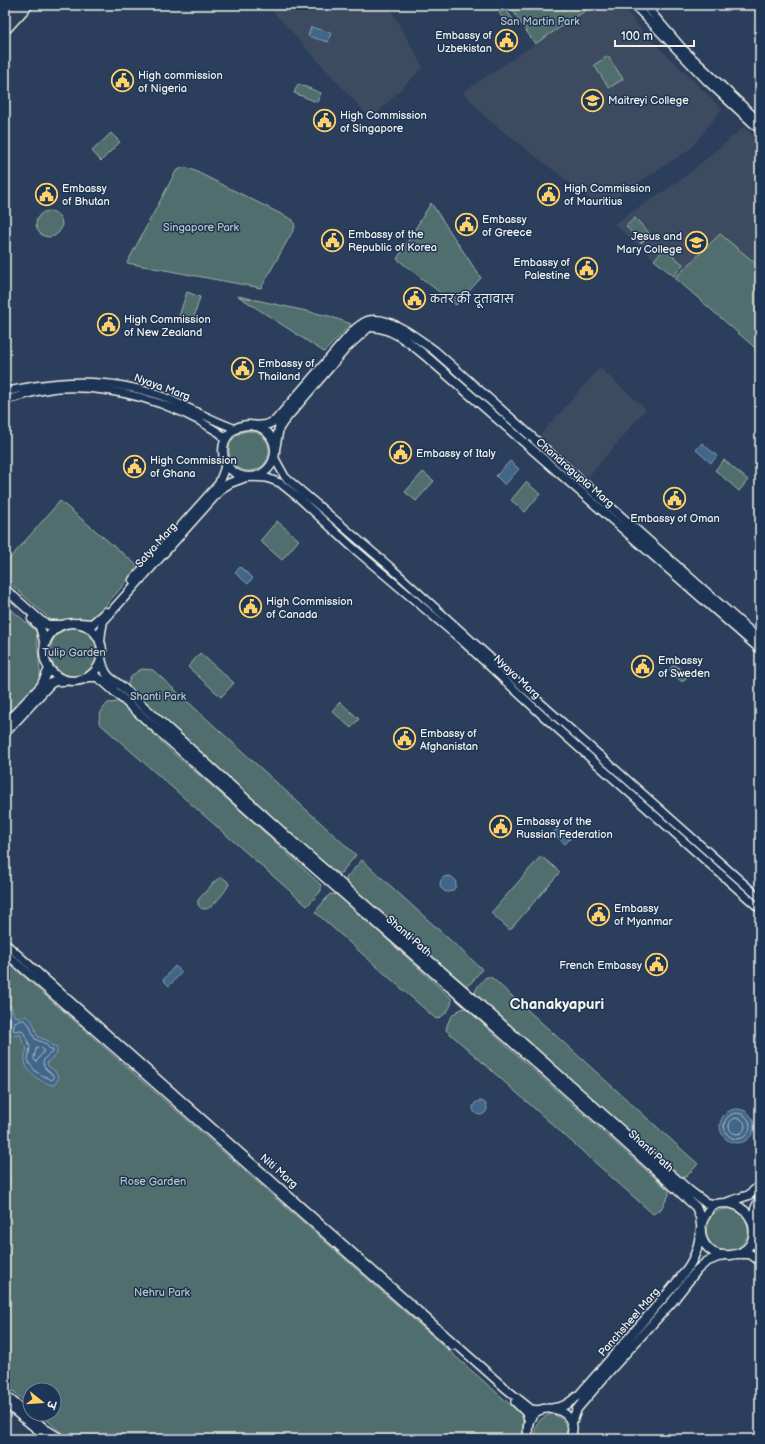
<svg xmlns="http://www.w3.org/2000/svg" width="765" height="1444" viewBox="0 0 765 1444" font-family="'Balsamiq Sans','Playpen Sans Deva',sans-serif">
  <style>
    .built { fill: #3c4b61 }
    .green { fill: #4f6e6d; stroke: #a2b0aa }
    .water { fill: #416689; stroke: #899eaf }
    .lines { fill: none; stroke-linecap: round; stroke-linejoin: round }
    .shore { stroke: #acb9c2; stroke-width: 1 }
    .tertiary-casing { stroke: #f4f1e8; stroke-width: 10 }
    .secondary-casing { stroke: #f4f1e8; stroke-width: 11 }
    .tertiary { stroke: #1d3557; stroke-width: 7 }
    .secondary { stroke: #1d3557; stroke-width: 8 }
    .rail { stroke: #f4f1e8; stroke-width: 1.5 }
    .labels { text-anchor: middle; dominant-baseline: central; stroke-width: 3; stroke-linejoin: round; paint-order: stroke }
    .park-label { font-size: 11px; fill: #bac3bd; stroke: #1d3557 }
    .poi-label { font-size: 11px; fill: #f4f1e8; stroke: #1d3557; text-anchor: start }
    .street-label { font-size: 11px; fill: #f4f1e8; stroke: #1d3557 }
    .district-label { font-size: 15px; font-weight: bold; fill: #f4f1e8; stroke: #1d3557 }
  </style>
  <rect width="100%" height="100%" fill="#2b3f5c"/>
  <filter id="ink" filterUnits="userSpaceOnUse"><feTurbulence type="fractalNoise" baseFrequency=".025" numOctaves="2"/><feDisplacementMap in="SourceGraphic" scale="8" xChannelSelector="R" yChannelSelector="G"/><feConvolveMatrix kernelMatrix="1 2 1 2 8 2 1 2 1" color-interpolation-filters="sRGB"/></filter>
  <g filter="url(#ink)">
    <path class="built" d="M267,5H390L391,10L423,67L371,119Z
      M594,5H622L642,31L722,109L690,149L601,207L485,117L463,92Z
      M744,127L760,141V352L614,224L682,179Z
      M600,368L646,409L588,477L540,435Z"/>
    <path class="green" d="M509,5H594L535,44Z
      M505,9L516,23L510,27L499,13Z
      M608,56L623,79L609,88L594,65Z
      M298,84L321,93L317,102L294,93Z
      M111,133L120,142L101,161L92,151Z
      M184,167L191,169L293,220L295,227L261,288L127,263L176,171Z
      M431,203L481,278L456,305L397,259Z
      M36 224a13 13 0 1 1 26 0a13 13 0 1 1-26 0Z
      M635,218L650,234L641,243L626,226Z
      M720,234L760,267V352L675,278Z
      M664,249L683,264L674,276L654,260Z
      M187,292L200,297L193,321L179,316Z
      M238,296L329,316L351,324L324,352Z
      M229 451a20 20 0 1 1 40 0a20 20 0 1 1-40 0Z
      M724,460L748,480L739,491L715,470Z
      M423,472L434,481L416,501L405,492Z
      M526,482L540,494L525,512L511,500Z
      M60,501L139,567L94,619L52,621L5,579V564Z
      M277,521L299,540L282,560L260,541Z
      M5,604L36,631L41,681L5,716Z
      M50 652a24 24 0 1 1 48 0a24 24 0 1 1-48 0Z
      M200,653L234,683L221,697L188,667Z
      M674,664L688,676L682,682L669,670Z
      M142,669L153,670L356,855L341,873H332L129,691C126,679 132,674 142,669Z
      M119,702L122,704L172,752L249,818L321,885V891L307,906L99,723C99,714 102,709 108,703Z
      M340,702L359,719L351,728L332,711Z
      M541,856L560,872L510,930L491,913Z
      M362,860L482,969L471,983L464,987L347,885L346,878Z
      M222,877L227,881L229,884C227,890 211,910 205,909C201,909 199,907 198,904V900L215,881Z
      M330,894L339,895L452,999C452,1008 444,1017 436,1019L315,912Z
      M5,960L522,1415L524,1439H77L63,1434L40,1414H54V1390H30V1406L5,1384V1188L11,1182L5,1167Z
      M486,977H491L698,1164L686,1177H681L676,1174L541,1053L475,997C474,988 481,983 486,977Z
      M466,1008L503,1043L666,1188L669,1191V1195L661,1209L653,1214L446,1030C448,1019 454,1010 466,1008Z
      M706 1230a21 21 0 1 1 42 0a21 21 0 1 1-42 0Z
      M552,1414C563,1418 571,1427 564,1439H538C530,1427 540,1417 552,1414Z"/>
    <path class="water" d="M311,27L331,33L328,42L308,36Z
      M702,443L717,456L711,463L696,450Z
      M510,461L519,469L505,485L496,476Z
      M240,567L253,578L248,584L235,573Z
      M557,828L570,839L565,844L553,833Z
      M440 884a8 8 0 1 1 16 0a8 8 0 1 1-16 0Z
      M175,966L182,972L169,986L163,980Z
      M5,1004L11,1006L15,1017C18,1017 22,1016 25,1016C35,1018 34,1030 38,1037L49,1041L51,1045L57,1047V1054L47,1062L48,1066L55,1071L59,1078L54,1085C43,1084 26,1073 25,1061C24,1057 26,1053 27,1048L23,1044L21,1035L19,1034L18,1036L11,1035L10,1033L9,1028L11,1021L8,1016L5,1015Z
      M473 1108a7 7 0 1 1 14 0a7 7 0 1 1-14 0Z
      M720 1126a17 17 0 1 1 34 0a17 17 0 1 1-34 0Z"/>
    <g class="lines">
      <path class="shore" d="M24,1020L29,1024L35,1039L46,1044L49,1048L53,1050V1052L46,1057L43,1062C43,1071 52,1071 54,1078L52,1080L36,1072L29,1063L28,1059L30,1047L24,1033L21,1030L15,1031L13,1030L15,1022Z
        M37,1047L42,1048L44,1051L36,1062L34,1059Z
        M724 1126a13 13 0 1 1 26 0a13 13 0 1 1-26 0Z
        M729 1126a8 8 0 1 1 16 0a8 8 0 1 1-16 0Z"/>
      <defs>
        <path id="tertiary" d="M634,5L708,82L760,130
          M645,5L683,49L760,122
          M5,392C15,389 25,388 35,386C78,379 122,381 164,397C188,407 211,420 236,429
          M5,400C22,396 41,389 59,388C113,385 172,402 218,432L222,435L225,442
          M274,457L285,477L389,566L515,680L760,898
          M251,477L267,478L280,483L300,499L352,547L459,638L543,716L760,909
          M5,943L505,1388L531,1409L540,1410
          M5,953L127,1059L452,1346
          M515,1402L526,1413L529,1422"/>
        <path id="secondary" d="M223 451a26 26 0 1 1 52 0a26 26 0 1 1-52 0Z
          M255,426L266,425L275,421L354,330C360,325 366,320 373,320C392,318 420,340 435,351L760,640
          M275,449L279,428L283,422L347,347L369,327C392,326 412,345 428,358L760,649
          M133,580L219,484L224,471L226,462
          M5,589L41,621L48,625H61
          M32,619L40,627L45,644
          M44 652a29 29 0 1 1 58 0a29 29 0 1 1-58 0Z
          M79,623L92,624L106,612
          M100,642L101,632L103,621L222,488L230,483L246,477
          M101,658C104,674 108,677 121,686L300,848L468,994L691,1192L706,1203L714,1204
          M88,677H97L104,682C300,859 502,1029 696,1207L700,1217L701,1225
          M5,724L41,686L49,669
          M5,733L50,684L55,681H65
          M728,1202L749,1195L760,1185
          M725,1203C759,1204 765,1252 731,1255C706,1258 693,1234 706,1215C708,1211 709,1207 713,1205C716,1204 722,1203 725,1203Z
          M754,1224L755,1209L760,1198
          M755,1236L757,1246L760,1250
          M739,1254H750L760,1261
          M5,1395L45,1429L61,1439
          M5,1403L49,1439
          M554,1408C565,1407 570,1402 579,1395L672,1288C687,1270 698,1257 700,1233
          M571,1425L577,1409L613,1367L672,1302L697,1270L706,1262L723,1255
          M529,1439C518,1393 586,1404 570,1439"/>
      </defs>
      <use href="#tertiary" class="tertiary-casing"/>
      <use href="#secondary" class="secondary-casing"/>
      <use href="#tertiary" class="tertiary"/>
      <use href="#secondary" class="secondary"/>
      <path class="rail" d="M5,38L35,5"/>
    </g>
  </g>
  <defs>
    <symbol id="civic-ring" viewBox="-11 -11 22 22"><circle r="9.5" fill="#1d3557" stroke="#ffd166" stroke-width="1.5"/><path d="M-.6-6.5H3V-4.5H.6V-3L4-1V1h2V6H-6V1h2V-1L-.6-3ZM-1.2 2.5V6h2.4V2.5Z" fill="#ffd166"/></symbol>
    <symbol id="university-ring" viewBox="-11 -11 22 22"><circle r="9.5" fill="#1d3557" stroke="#ffd166" stroke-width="1.5"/><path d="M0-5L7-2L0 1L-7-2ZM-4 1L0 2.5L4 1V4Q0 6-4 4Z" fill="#ffd166"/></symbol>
  </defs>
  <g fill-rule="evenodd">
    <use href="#civic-ring" x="494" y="28" width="25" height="25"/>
    <use href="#civic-ring" x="110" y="68" width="25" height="25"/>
    <use href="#university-ring" x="580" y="88" width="25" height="25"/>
    <use href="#civic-ring" x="312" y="108" width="25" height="25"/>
    <use href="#civic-ring" x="34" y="182" width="25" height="25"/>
    <use href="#civic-ring" x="536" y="182" width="25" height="25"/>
    <use href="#civic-ring" x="454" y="212" width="25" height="25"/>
    <use href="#civic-ring" x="320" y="228" width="25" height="25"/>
    <use href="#university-ring" x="684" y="230" width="25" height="25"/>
    <use href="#civic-ring" x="574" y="256" width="25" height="25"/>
    <use href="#civic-ring" x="402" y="286" width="25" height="25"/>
    <use href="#civic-ring" x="96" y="312" width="25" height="25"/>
    <use href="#civic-ring" x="230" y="356" width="25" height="25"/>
    <use href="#civic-ring" x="388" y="440" width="25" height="25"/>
    <use href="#civic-ring" x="122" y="454" width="25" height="25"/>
    <use href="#civic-ring" x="662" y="486" width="25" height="25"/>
    <use href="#civic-ring" x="238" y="594" width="25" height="25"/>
    <use href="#civic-ring" x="630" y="654" width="25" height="25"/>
    <use href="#civic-ring" x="392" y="726" width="25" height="25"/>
    <use href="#civic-ring" x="488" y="814" width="25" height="25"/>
    <use href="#civic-ring" x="586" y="902" width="25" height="25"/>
    <use href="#civic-ring" x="644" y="952" width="25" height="25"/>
  </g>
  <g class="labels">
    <g class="park-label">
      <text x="540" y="21">San Martin Park</text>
      <text x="201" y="227">Singapore Park</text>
      <text x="74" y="652">Tulip Garden</text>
      <text x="158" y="696">Shanti Park</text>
      <text x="153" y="1181">Rose Garden</text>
      <text x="162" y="1292">Nehru Park</text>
    </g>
    <g class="poi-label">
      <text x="492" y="35" text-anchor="end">Embassy of<tspan x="492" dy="13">Uzbekistan</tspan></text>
      <text x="138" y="75">High commission<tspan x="138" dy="13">of Nigeria</tspan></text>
      <text x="608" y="100">Maitreyi College</text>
      <text x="340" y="115">High Commission<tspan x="340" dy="13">of Singapore</tspan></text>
      <text x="62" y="188">Embassy<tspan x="62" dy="13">of Bhutan</tspan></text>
      <text x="564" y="188">High Commission<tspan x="564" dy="13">of Mauritius</tspan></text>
      <text x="482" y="219">Embassy<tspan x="482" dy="13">of Greece</tspan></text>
      <text x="348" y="234">Embassy of the<tspan x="348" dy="13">Republic of Korea</tspan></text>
      <text x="682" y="236" text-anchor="end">Jesus and<tspan x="682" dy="13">Mary College</tspan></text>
      <text x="570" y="262" text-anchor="end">Embassy of<tspan x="570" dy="13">Palestine</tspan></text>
      <text x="430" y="299">कतर की दूतावास</text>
      <text x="124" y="319">High Commission<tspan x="124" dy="13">of New Zealand</tspan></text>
      <text x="258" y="363">Embassy of<tspan x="258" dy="13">Thailand</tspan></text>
      <text x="416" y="453">Embassy of Italy</text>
      <text x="150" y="460">High Commission<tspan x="150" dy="13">of Ghana</tspan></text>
      <text x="675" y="518" text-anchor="middle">Embassy of Oman</text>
      <text x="266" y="601">High Commission<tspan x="266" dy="13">of Canada</tspan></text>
      <text x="658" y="660">Embassy<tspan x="658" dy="13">of Sweden</tspan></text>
      <text x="420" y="733">Embassy of<tspan x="420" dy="13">Afghanistan</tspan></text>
      <text x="516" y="821">Embassy of the<tspan x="516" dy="13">Russian Federation</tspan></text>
      <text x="614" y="908">Embassy<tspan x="614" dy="13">of Myanmar</tspan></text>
      <text x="642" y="965" text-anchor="end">French Embassy</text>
    </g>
    <g class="street-label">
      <text transform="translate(162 387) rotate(20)">Nyaya Marg</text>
      <text transform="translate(575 473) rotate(41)">Chandragupta Marg</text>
      <text transform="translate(156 545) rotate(-48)">Satya Marg</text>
      <text transform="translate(517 677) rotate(43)">Nyaya Marg</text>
      <text transform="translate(409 936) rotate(41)">Shanti Path</text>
      <text transform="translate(651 1151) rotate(42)">Shanti Path</text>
      <text transform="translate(279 1171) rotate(41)">Niti Marg</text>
      <text transform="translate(629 1322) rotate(-49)">Panchsheel Marg</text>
    </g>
    <g class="district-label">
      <text x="557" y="1004">Chanakyapuri</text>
    </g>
  </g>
  <rect width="765" height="1444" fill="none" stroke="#1d3557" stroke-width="20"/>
  <rect x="10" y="10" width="745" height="1424" fill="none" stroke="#f4f1e8" stroke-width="1.5" filter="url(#ink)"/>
  <g transform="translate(42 1402) rotate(107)"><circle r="19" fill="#1d3557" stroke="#738091"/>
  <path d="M0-3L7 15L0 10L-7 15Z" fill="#ffd166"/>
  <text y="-6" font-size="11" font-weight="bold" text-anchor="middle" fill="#f4f1e8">उ</text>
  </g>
  <path d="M615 40v6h79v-6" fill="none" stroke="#f4f1e8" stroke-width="2"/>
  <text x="621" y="40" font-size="12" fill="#f4f1e8" stroke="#1d3557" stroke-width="3" paint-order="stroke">100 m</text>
</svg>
